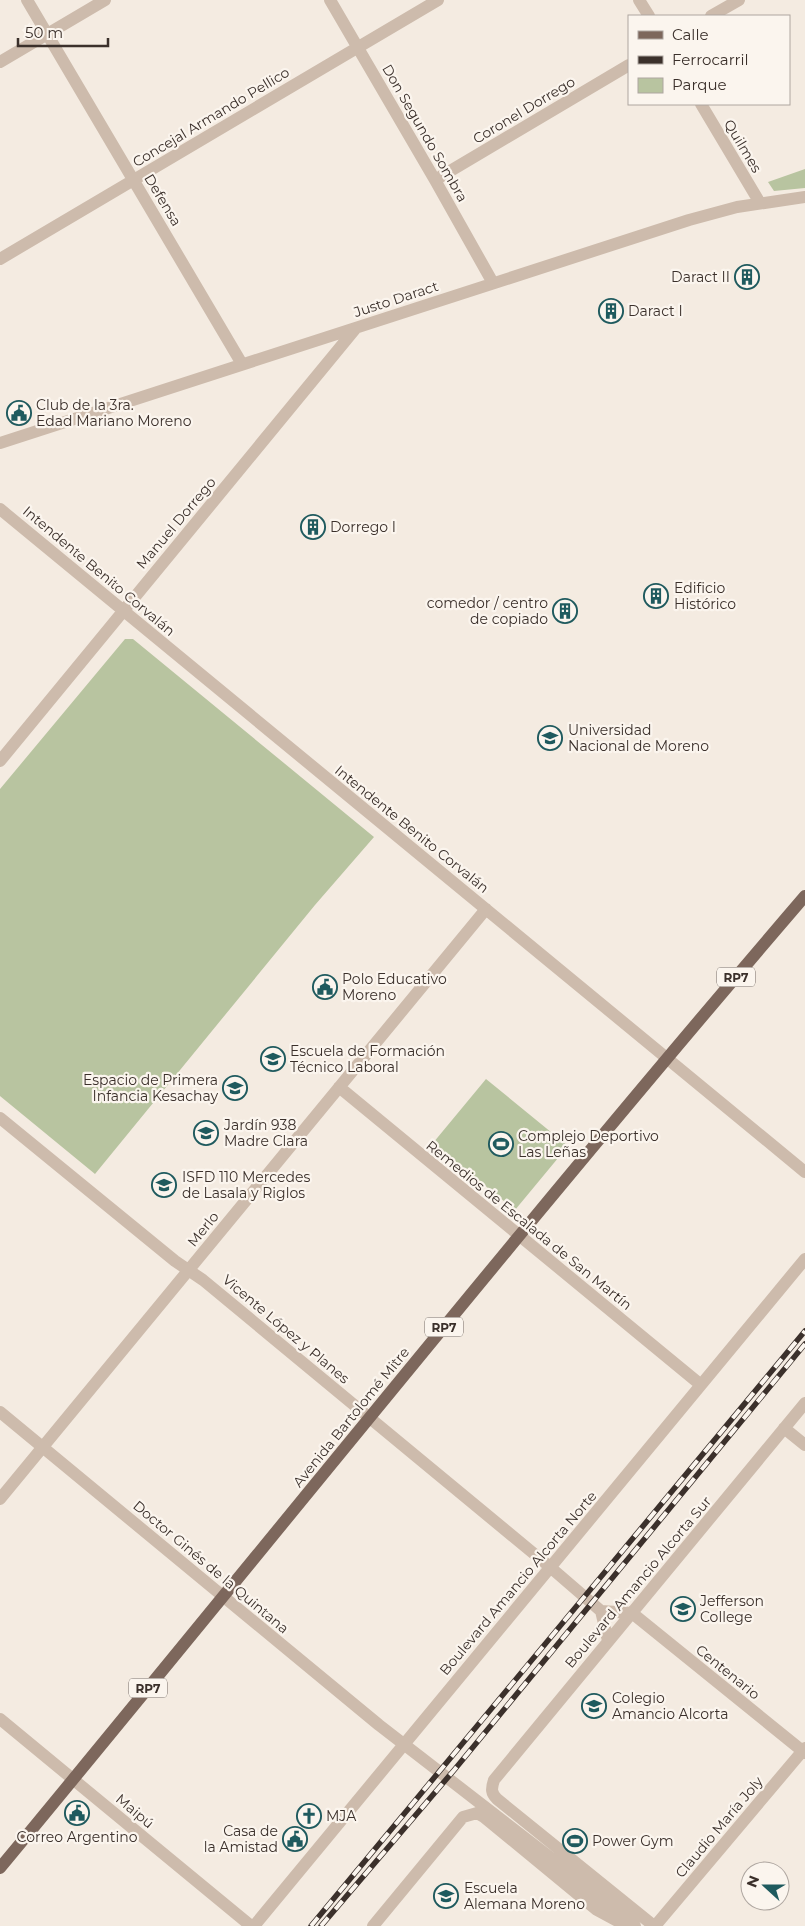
<svg xmlns="http://www.w3.org/2000/svg" width="805" height="1926" viewBox="0 0 805 1926" font-family="Montserrat,sans-serif">
  <style>
    .green { fill: #b8c4a0 }
    .lines { fill: none; stroke-linecap: round; stroke-linejoin: round }
    .minor { stroke: #cdbbac; stroke-width: 12 }
    .major { stroke: #7d675c; stroke-width: 12 }
    .rail-casing { stroke: #3b302b; stroke-width: 5.5 }
    .rail { stroke: #fbf5ee; stroke-width: 4; stroke-dasharray: 11; stroke-linecap: butt }
    .labels { text-anchor: middle; dominant-baseline: central; stroke-width: 4.5; stroke-linejoin: round; paint-order: stroke }
    .shield { fill: #fbf5ee; stroke: #756b66; stroke-width: 1 }
    .shield-label { font-size: 12px; font-weight: bold; fill: #3b302b }
    .street-label { font-size: 14px; fill: #3b302b; stroke: #fbf5ee }
    .poi-label { font-size: 14px; fill: #3b302b; stroke: #fbf5ee; text-anchor: start }
  </style>
  <rect width="100%" height="100%" fill="#f4ebe1"/>
  <path class="green" d="M805,169V188L774,191L768,182Z
    M125,639H133L374,837L315,905L95,1174L0,1096V789Z
    M486,1079L568,1146L515,1210L433,1143Z"/>
  <g class="lines">
    <path class="minor" d="M27,0L242,364
      M330,0L435,180L493,283
      M639,0L649,16
      M711,16L739,0
      M0,62L105,0
      M701,104L760,203
      M435,180L629,65
      M0,259L438,0
      M0,443L689,220L737,207L805,197
      M0,509L805,1172
      M0,761L356,328
      M339,1087L701,1385
      M0,1118L175,1261L203,1280L550,1567L601,1611L608,1641
      M0,1412L379,1725L560,1865L635,1926
      M784,1428L805,1445
      M0,1499L486,909
      M601,1611L632,1613
      M632,1613L805,1753
      M0,1719L251,1926
      M254,1926L805,1259
      M373,1926L463,1817L477,1813L484,1817L597,1910L623,1924
      M654,1926L497,1799C491,1793 491,1789 494,1780L805,1403
      M655,1926L805,1748"/>
    <path class="major" d="M0,1868C268,1544 531,1215 805,896"/>
    <defs>
      <path id="rail" d="M311,1926L805,1331
        M321,1926L455,1769L805,1344"/>
    </defs>
    <use href="#rail" class="rail-casing"/>
    <use href="#rail" class="rail"/>
  </g>
  <defs>
    <symbol id="building-ring" viewBox="-11 -11 22 22"><circle r="9.5" fill="#fbf5ee" stroke="#1f5a5e" stroke-width="1.5"/><path d="M-4-6H4V6H1V3H-1V6H-4ZM-2.5-4.3h1.7v1.8h-1.7ZM.8-4.3h1.7v1.8H.8ZM-2.5-1h1.7V.8h-1.7ZM.8-1h1.7V.8H.8Z" fill="#1f5a5e"/></symbol>
    <symbol id="civic-ring" viewBox="-11 -11 22 22"><circle r="9.5" fill="#fbf5ee" stroke="#1f5a5e" stroke-width="1.5"/><path d="M-.6-6.5H3V-4.5H.6V-3L4-1V1h2V6H-6V1h2V-1L-.6-3ZM-1.2 2.5V6h2.4V2.5Z" fill="#1f5a5e"/></symbol>
    <symbol id="university-ring" viewBox="-11 -11 22 22"><circle r="9.5" fill="#fbf5ee" stroke="#1f5a5e" stroke-width="1.5"/><path d="M0-5L7-2L0 1L-7-2ZM-4 1L0 2.5L4 1V4Q0 6-4 4Z" fill="#1f5a5e"/></symbol>
    <symbol id="school-ring" viewBox="-11 -11 22 22"><circle r="9.5" fill="#fbf5ee" stroke="#1f5a5e" stroke-width="1.5"/><path d="M0-5L7-2L0 1L-7-2ZM-4 1L0 2.5L4 1V4Q0 6-4 4Z" fill="#1f5a5e"/></symbol>
    <symbol id="stadium-ring" viewBox="-11 -11 22 22"><circle r="9.5" fill="#fbf5ee" stroke="#1f5a5e" stroke-width="1.5"/><path d="M0-5a6.5 5 0 1 0 0 10a6.5 5 0 1 0 0-10ZM-3.5-1.8h7v3.6h-7Z" fill="#1f5a5e"/></symbol>
    <symbol id="church-ring" viewBox="-11 -11 22 22"><circle r="9.5" fill="#fbf5ee" stroke="#1f5a5e" stroke-width="1.5"/><path d="M-1.2-6h2.4v3.5h3.3v2.4h-3.3V6h-2.4V-.1h-3.3v-2.4h3.3Z" fill="#1f5a5e"/></symbol>
  </defs>
  <g fill-rule="evenodd">
    <use href="#building-ring" x="733" y="263" width="28" height="28"/>
    <use href="#building-ring" x="597" y="297" width="28" height="28"/>
    <use href="#civic-ring" x="5" y="399" width="28" height="28"/>
    <use href="#building-ring" x="299" y="513" width="28" height="28"/>
    <use href="#building-ring" x="642" y="582" width="28" height="28"/>
    <use href="#building-ring" x="551" y="597" width="28" height="28"/>
    <use href="#university-ring" x="536" y="724" width="28" height="28"/>
    <use href="#civic-ring" x="311" y="973" width="28" height="28"/>
    <use href="#university-ring" x="259" y="1045" width="28" height="28"/>
    <use href="#school-ring" x="221" y="1074" width="28" height="28"/>
    <use href="#school-ring" x="192" y="1119" width="28" height="28"/>
    <use href="#stadium-ring" x="487" y="1130" width="28" height="28"/>
    <use href="#university-ring" x="150" y="1171" width="28" height="28"/>
    <use href="#school-ring" x="669" y="1595" width="28" height="28"/>
    <use href="#school-ring" x="580" y="1692" width="28" height="28"/>
    <use href="#civic-ring" x="63" y="1799" width="28" height="28"/>
    <use href="#church-ring" x="295" y="1802" width="28" height="28"/>
    <use href="#civic-ring" x="281" y="1825" width="28" height="28"/>
    <use href="#stadium-ring" x="561" y="1827" width="28" height="28"/>
    <use href="#school-ring" x="432" y="1882" width="28" height="28"/>
  </g>
  <g class="labels">
    <g class="shield">
      <rect x="717" y="967.5" width="38" height="19" rx="4"/>
      <rect x="425" y="1317.5" width="38" height="19" rx="4"/>
      <rect x="129" y="1678.5" width="38" height="19" rx="4"/>
    </g>
    <g class="shield-label">
      <text x="736" y="977">RP7</text>
      <text x="444" y="1327">RP7</text>
      <text x="148" y="1688">RP7</text>
    </g>
    <g class="street-label">
      <text transform="translate(524 110) rotate(-31)">Coronel Dorrego</text>
      <text transform="translate(211 117) rotate(-31)">Concejal Armando Pellico</text>
      <text transform="translate(425 133) rotate(60)">Don Segundo Sombra</text>
      <text transform="translate(743 146) rotate(59)">Quilmes</text>
      <text transform="translate(163 200) rotate(59)">Defensa</text>
      <text transform="translate(396 299) rotate(-18)">Justo Daract</text>
      <text transform="translate(176 523) rotate(-50)">Manuel Dorrego</text>
      <text transform="translate(99 571) rotate(40)">Intendente Benito Corvalán</text>
      <text transform="translate(412 829) rotate(39)">Intendente Benito Corvalán</text>
      <text transform="translate(529 1225) rotate(39)">Remedios de Escalada de San Martín</text>
      <text transform="translate(203 1229) rotate(-51)">Merlo</text>
      <text transform="translate(286 1329) rotate(40)">Vicente López y Planes</text>
      <text transform="translate(351 1417) rotate(-51)">Avenida Bartolomé Mitre</text>
      <text transform="translate(211 1567) rotate(40)">Doctor Ginés de la Quintana</text>
      <text transform="translate(638 1582) rotate(-50)">Boulevard Amancio Alcorta Sur</text>
      <text transform="translate(518 1583) rotate(-50)">Boulevard Amancio Alcorta Norte</text>
      <text transform="translate(728 1672) rotate(39)">Centenario</text>
      <text transform="translate(135 1811) rotate(40)">Maipú</text>
      <text transform="translate(719 1827) rotate(-50)">Claudio María Joly</text>
    </g>
    <g class="poi-label">
      <text x="730" y="277" text-anchor="end">Daract II</text>
      <text x="628" y="311">Daract I</text>
      <text x="36" y="405">Club de la 3ra.<tspan x="36" dy="16">Edad Mariano Moreno</tspan></text>
      <text x="330" y="527">Dorrego I</text>
      <text x="674" y="588">Edificio<tspan x="674" dy="16">Histórico</tspan></text>
      <text x="548" y="603" text-anchor="end">comedor / centro<tspan x="548" dy="16">de copiado</tspan></text>
      <text x="568" y="730">Universidad<tspan x="568" dy="16">Nacional de Moreno</tspan></text>
      <text x="342" y="979">Polo Educativo<tspan x="342" dy="16">Moreno</tspan></text>
      <text x="290" y="1051">Escuela de Formación<tspan x="290" dy="16">Técnico Laboral</tspan></text>
      <text x="218" y="1080" text-anchor="end">Espacio de Primera<tspan x="218" dy="16">Infancia Kesachay</tspan></text>
      <text x="224" y="1125">Jardín 938<tspan x="224" dy="16">Madre Clara</tspan></text>
      <text x="518" y="1136">Complejo Deportivo<tspan x="518" dy="16">Las Leñas</tspan></text>
      <text x="182" y="1177">ISFD 110 Mercedes<tspan x="182" dy="16">de Lasala y Riglos</tspan></text>
      <text x="700" y="1601">Jefferson<tspan x="700" dy="16">College</tspan></text>
      <text x="612" y="1698">Colegio<tspan x="612" dy="16">Amancio Alcorta</tspan></text>
      <text x="326" y="1816">MJA</text>
      <text x="278" y="1831" text-anchor="end">Casa de<tspan x="278" dy="16">la Amistad</tspan></text>
      <text x="77" y="1837" text-anchor="middle">Correo Argentino</text>
      <text x="592" y="1841">Power Gym</text>
      <text x="464" y="1888">Escuela<tspan x="464" dy="16">Alemana Moreno</tspan></text>
    </g>
  </g>
  <rect x="628" y="15" width="162" height="90" fill="#fbf5ee" stroke="#aea6a0"/>
  <rect x="638" y="31" width="25" height="8" fill="#7d675c" stroke="#aea6a0"/>
  <text x="672" y="40" font-size="15" fill="#3b302b">Calle</text>
  <rect x="638" y="56" width="25" height="8" fill="#3b302b" stroke="#aea6a0"/>
  <text x="672" y="65" font-size="15" fill="#3b302b">Ferrocarril</text>
  <rect x="638" y="78" width="25" height="15" fill="#b8c4a0" stroke="#aea6a0"/>
  <text x="672" y="90" font-size="15" fill="#3b302b">Parque</text>
  <g transform="translate(765 1886) rotate(291)"><circle r="24" fill="#fbf5ee" stroke="#aea6a0"/>
  <path d="M0-4L9 19L0 12L-9 19Z" fill="#1f5a5e"/>
  <text y="-8" font-size="14" font-weight="bold" text-anchor="middle" fill="#3b302b">N</text>
  </g>
  <path d="M18 38v8h90v-8" fill="none" stroke="#3b302b" stroke-width="2.5"/>
  <text x="25" y="38" font-size="15" fill="#3b302b" stroke="#fbf5ee" stroke-width="4" paint-order="stroke">50 m</text>
</svg>
